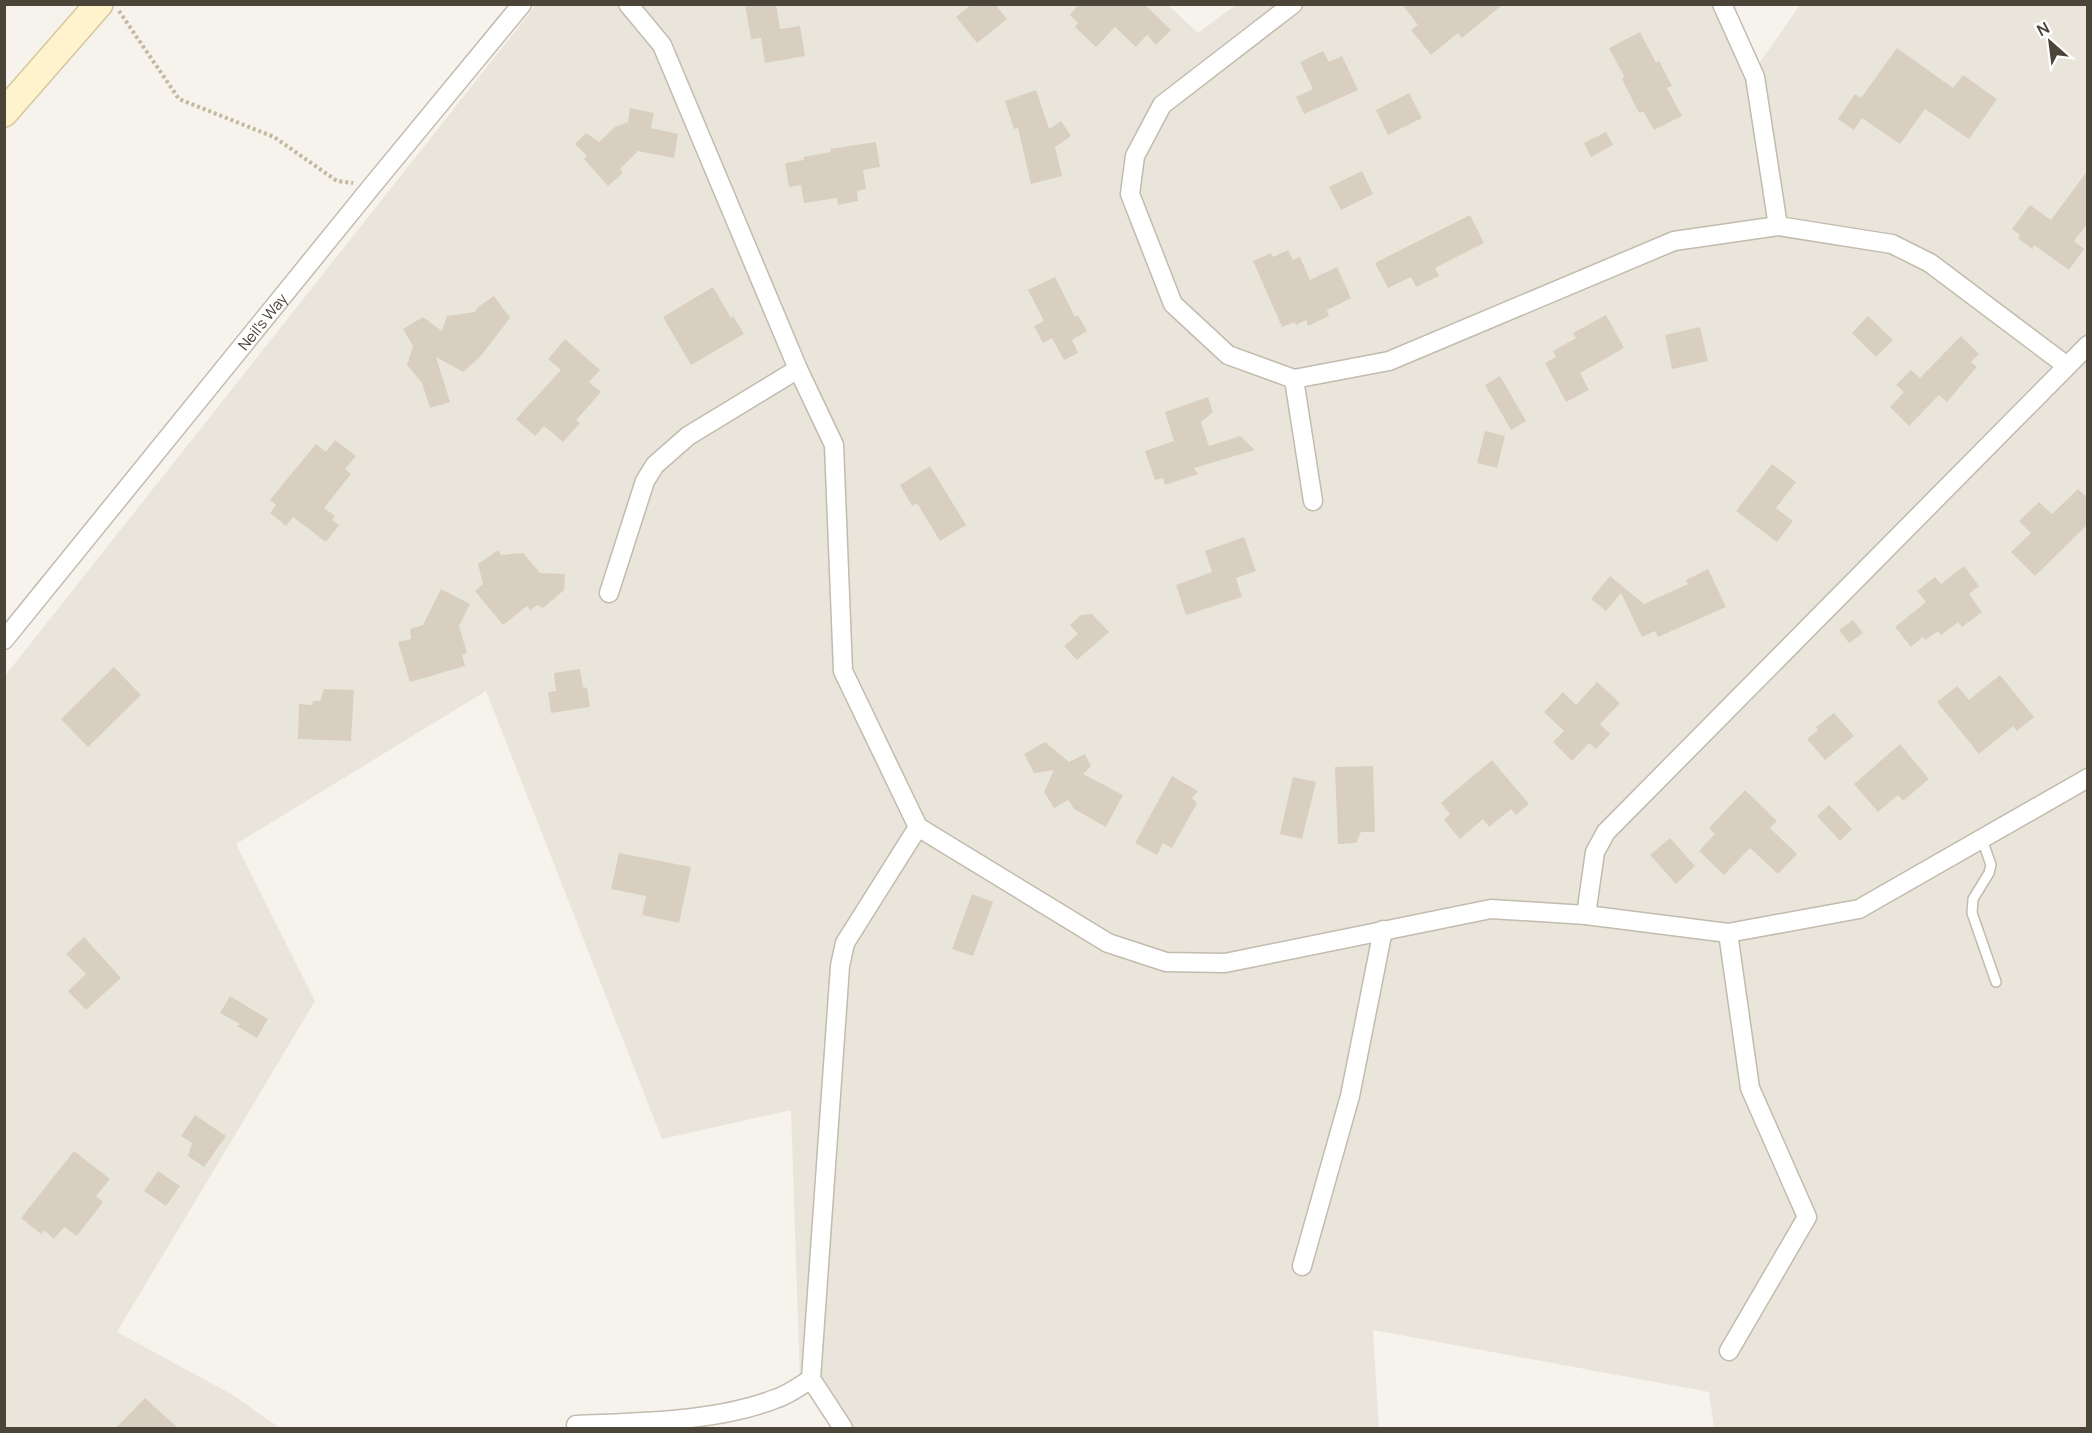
<svg xmlns="http://www.w3.org/2000/svg" width="2092" height="1433" viewBox="0 0 2092 1433" font-family="Manrope,sans-serif">
  <style>
    .residential { fill: #eae5da }
    .building { fill: #d8cfc1 }
    .lines { fill: none; stroke-linecap: round; stroke-linejoin: round }
    .lane-casing { stroke: #c2bbae; stroke-width: 12 }
    .street-casing { stroke: #c2bbae; stroke-width: 21 }
    .secondary-casing { stroke: #d6c79b; stroke-width: 30 }
    .path { stroke: #c4b79f; stroke-width: 4; stroke-dasharray: 3 3; stroke-linecap: butt }
    .lane { stroke: #fff; stroke-width: 9 }
    .street { stroke: #fff; stroke-width: 18 }
    .secondary { stroke: #fff3cd; stroke-width: 27 }
    .labels { text-anchor: middle; dominant-baseline: central; stroke-width: 6; stroke-linejoin: round; paint-order: stroke }
    .street-label { font-size: 15px; fill: #4b4439; stroke: #fff }
  </style>
  <rect width="100%" height="100%" fill="#f6f3ec"/>
  <path class="residential" d="M1167,4L1198,33L1236,5L1728,4L1758,65L1800,5H2087V1428H1714L1709,1392L1373,1330L1379,1428H834L800,1383L791,1110L662,1139L486,691L236,844L315,1001L117,1332L233,1395L280,1428H5L4,677L536,5Z"/>
  <path class="building" d="M745,4H776L780,29L800,26L805,56L765,63L761,38L751,39Z
    M972,4H995L1007,19L977,43L956,17Z
    M1079,4H1144L1171,30L1156,45L1147,35L1136,47L1115,27L1096,47L1075,27L1078,23L1070,15Z
    M1402,4H1503L1462,38L1458,33L1431,55L1411,30L1418,25Z
    M1640,32L1656,63L1659,61L1672,86L1667,88L1682,116L1654,130L1643,111L1639,113L1622,79L1624,76L1609,48Z
    M1897,48L1953,88L1963,75L1997,99L1969,139L1925,109L1900,144L1862,118L1854,130L1838,119L1855,94L1861,98Z
    M1323,51L1329,62L1342,56L1358,90L1304,114L1296,97L1313,89L1300,62Z
    M1036,90L1049,129L1061,121L1071,136L1055,147L1062,176L1031,184L1018,128L1014,129L1005,101Z
    M1409,93L1422,118L1388,135L1376,110Z
    M630,108L654,113L651,128L678,134L674,158L638,151L620,169L623,173L608,186L584,159L587,156L575,144L586,133L599,142L615,127L628,122Z
    M1606,132L1613,145L1591,157L1584,143Z
    M876,142L880,167L863,170L866,189L857,191L858,201L838,205L837,198L804,203L801,185L789,187L785,163L804,160L803,157L831,152L830,149Z
    M2088,170V223L2074,241L2084,249L2069,270L2034,245L2032,249L2018,238L2020,235L2012,229L2030,205L2051,220Z
    M1362,171L1373,194L1341,210L1329,187Z
    M1470,215L1484,243L1435,268L1439,276L1416,287L1411,277L1388,288L1375,263Z
    M1288,250L1293,260L1300,257L1310,280L1337,267L1351,298L1327,310L1329,316L1308,326L1306,320L1296,325L1294,322L1282,327L1253,261L1271,253L1273,257Z
    M1055,277L1075,317L1078,315L1087,331L1072,340L1078,353L1064,360L1052,338L1043,343L1034,326L1044,321L1028,290Z
    M713,287L731,318L733,316L744,334L691,365L663,317Z
    M494,296L510,318L480,357L463,372L436,357L450,402L430,408L422,383L407,365L413,346L403,329L423,317L442,331L447,316L475,312L478,307Z
    M1606,315L1624,348L1580,373L1589,390L1566,402L1545,363L1556,357L1553,351L1576,338L1573,333Z
    M1868,316L1893,340L1876,357L1852,333Z
    M1700,327L1708,361L1672,369L1665,335Z
    M1961,336L1979,354L1971,362L1977,367L1947,402L1939,395L1909,426L1890,407L1904,392L1896,385L1911,370L1920,378Z
    M565,339L600,370L589,382L601,392L576,420L580,423L563,442L544,426L535,436L516,419L561,370L548,359Z
    M1500,376L1526,421L1511,430L1485,385Z
    M1208,397L1213,412L1201,422L1209,446L1240,436L1255,450L1194,468L1198,474L1165,485L1163,478L1155,480L1145,451L1174,441L1165,412Z
    M1485,431L1505,436L1497,468L1477,463Z
    M335,440L356,456L345,469L351,474L324,508L335,516L332,520L339,525L326,542L293,517L286,526L270,513L276,505L270,500L316,444L326,452Z
    M1772,464L1796,482L1776,508L1793,521L1777,542L1736,511Z
    M930,466L966,525L940,541L917,503L912,506L900,485Z
    M2078,489L2088,498V524L2035,576L2011,552L2031,533L2019,521L2039,502L2052,514Z
    M1244,537L1256,571L1236,578L1242,597L1186,615L1176,585L1212,572L1205,551Z
    M498,550L501,555L523,553L540,573L565,574L564,590L543,608L537,605L530,610L527,606L503,625L475,591L483,584L478,564Z
    M1964,566L1979,586L1969,594L1982,612L1962,627L1958,622L1941,635L1938,631L1925,640L1923,637L1911,647L1895,627L1926,602L1917,591L1935,577L1941,584Z
    M1708,569L1726,607L1658,637L1655,631L1642,637L1621,593L1606,611L1591,599L1610,576L1644,604L1688,584L1686,580Z
    M441,589L470,604L459,626L467,653L462,655L465,666L410,682L398,642L411,639L410,629L423,625Z
    M1092,614L1109,632L1077,660L1064,646L1078,634L1070,625L1081,615Z
    M1853,620L1863,633L1849,643L1839,630Z
    M114,667L141,695L88,747L61,719Z
    M580,669L583,687L587,688L590,707L551,713L548,692L556,691L554,673Z
    M2000,675L2034,717L2017,731L2013,726L1979,754L1937,702L1957,686L1969,700Z
    M1597,682L1620,703L1600,724L1610,734L1596,749L1589,743L1572,761L1553,742L1564,731L1544,712L1563,692L1576,705Z
    M324,689L354,690L351,741L298,739L299,704L312,705L313,701H320Z
    M1834,713L1854,736L1825,760L1807,739L1818,730L1816,727Z
    M1045,742L1069,762L1085,754L1091,766L1083,774L1123,795L1106,827L1074,809L1068,800L1054,808L1044,792L1054,770L1034,773L1024,754Z
    M1900,744L1929,779L1903,801L1898,795L1878,812L1854,784Z
    M1492,760L1529,804L1516,815L1511,809L1489,827L1483,819L1460,839L1444,820L1450,814L1441,803Z
    M1373,766L1375,832H1361L1356,843L1338,844L1335,767Z
    M1172,776L1198,791L1192,798L1197,803L1172,848L1163,843L1157,855L1135,843Z
    M1293,777L1316,782L1302,839L1280,834Z
    M1745,790L1777,821L1770,828L1797,854L1778,874L1750,848L1724,875L1699,851L1715,834L1709,828Z
    M1829,805L1852,829L1840,841L1817,816Z
    M1670,838L1695,866L1676,884L1650,855Z
    M619,853L691,867L679,923L642,915L646,896L611,889Z
    M972,894L993,902L973,956L952,949Z
    M84,937L121,978L86,1010L68,991L86,974L66,954Z
    M230,996L268,1019L257,1038L237,1026L240,1024L220,1013Z
    M195,1115L226,1136L204,1167L188,1156L192,1143L181,1136Z
    M74,1151L110,1179L96,1196L103,1202L77,1236L64,1227L54,1239L44,1230L41,1234L21,1218Z
    M158,1171L180,1186L166,1206L144,1191Z
    M145,1398L178,1428H116Z"/>
  <g class="lines">
    <defs>
      <path id="lane" d="M1982,839L1991,865L1989,873L1973,899L1972,913L1996,982"/>
      <g id="street">
        <path d="M628,4L662,45L798,369L834,445L843,671L918,827L1108,943L1166,962L1225,963L1491,909L1586,915L1728,933L1859,909L2088,778"/>
        <path d="M1293,4L1162,105L1135,156L1130,194L1173,304L1228,355L1294,379L1389,361L1674,241L1778,226L1892,244L1930,263L2067,366"/>
        <path d="M1722,4L1755,77L1778,226"/>
        <path d="M1294,379L1313,501"/>
        <path d="M609,593L645,481L655,465L688,436L798,369"/>
        <path id="s1" d="M4,640L372,186L522,4"/>
        <path d="M1586,915L1595,852L1606,832L2088,345"/>
        <path d="M1728,933L1750,1088L1807,1217L1729,1351"/>
        <path d="M1302,1266L1350,1096L1383,930"/>
        <path d="M576,1425C639,1422 716,1422 775,1399C788,1395 800,1386 811,1379"/>
        <path d="M843,1428L811,1379L840,966L845,943L918,827"/>
      </g>
      <path id="secondary" d="M4,113L99,4"/>
    </defs>
    <use href="#lane" class="lane-casing"/>
    <use href="#street" class="street-casing"/>
    <use href="#secondary" class="secondary-casing"/>
    <path class="path" d="M119,11L179,99L274,137L337,181L353,183"/>
    <use href="#lane" class="lane"/>
    <use href="#street" class="street"/>
    <use href="#secondary" class="secondary"/>
  </g>
  <g class="labels">
    <g class="street-label">
      <text stroke="none"><textPath href="#s1" startOffset="410">Neil's Way</textPath></text>
    </g>
  </g>
  <rect width="2092" height="1433" fill="none" stroke="#4b4439" stroke-width="12"/>
  <g transform="translate(2050 42) rotate(332)" stroke="#ffffff" stroke-width="4.5" paint-order="stroke">
  <path d="M0-4.5L10 22L0 15L-10 22Z" fill="#4b4439"/>
  <text y="-9" font-size="16" font-weight="bold" text-anchor="middle" fill="#4b4439">N</text>
  </g>
</svg>
